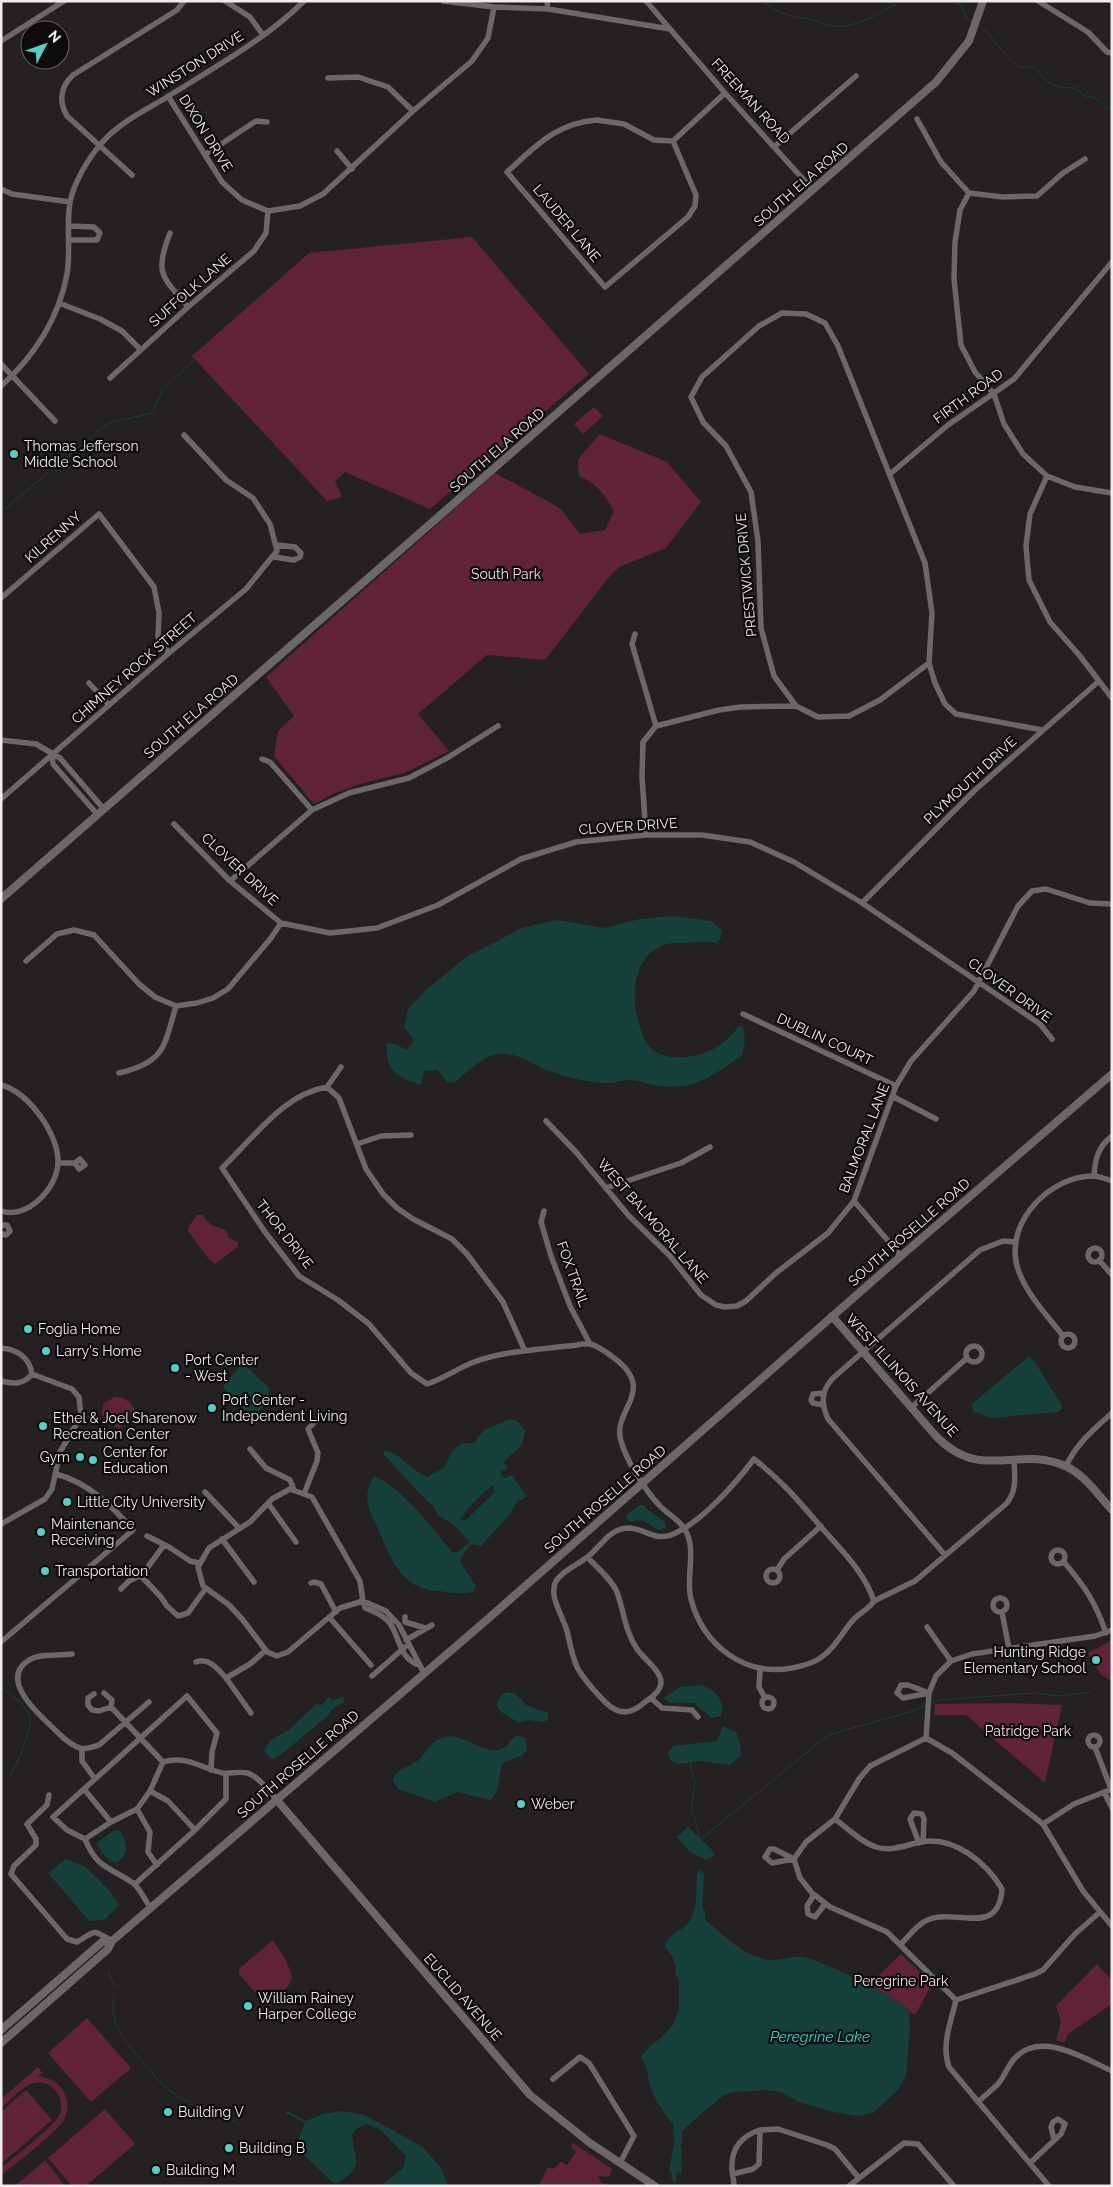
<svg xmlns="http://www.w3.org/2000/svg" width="1113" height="2187" viewBox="0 0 1113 2187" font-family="Raleway,sans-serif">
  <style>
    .green { fill: #612338 }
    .water { fill: #16403c; fill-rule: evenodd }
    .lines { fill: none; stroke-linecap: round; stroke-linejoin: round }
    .stream { stroke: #16403c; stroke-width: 1 }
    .street { stroke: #6c6869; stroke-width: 5.5 }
    .secondary { stroke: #6c6869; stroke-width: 8 }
    .poi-dot { fill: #56cec3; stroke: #0d0b0c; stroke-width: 2 }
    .labels { text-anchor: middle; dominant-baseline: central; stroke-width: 4.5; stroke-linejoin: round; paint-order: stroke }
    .street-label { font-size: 14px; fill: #efeced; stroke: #0d0b0c }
    .poi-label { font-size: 14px; fill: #efeced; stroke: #0d0b0c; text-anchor: start }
    .park-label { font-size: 14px; fill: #f4dae0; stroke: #0d0b0c }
    .water-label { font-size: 15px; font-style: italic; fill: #02e9dc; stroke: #0d0b0c }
  </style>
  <rect width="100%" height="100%" fill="#252122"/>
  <path class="green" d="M472,237L589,374L430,509L345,472L335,481L342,497L327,501L192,356L309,253Z
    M594,407L603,416L583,434L574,424Z
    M600,434L667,462L701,502L666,548L619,567L609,577L545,660L487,655L418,714L449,751L404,773L364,783L335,793L314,804L274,756L278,731L294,716L266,677L495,473L560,508L580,534L605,530L614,511C605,495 596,483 579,476L578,459Z
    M197,1215H202L211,1225L226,1230L229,1238L238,1242V1247L215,1264L208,1258L188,1231L189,1226Z
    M115,1397C125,1397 131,1402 135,1411L120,1428H117L101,1414L104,1403Z
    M1112,1640V1681L1101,1675L1088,1653Z
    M1010,1703L1062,1705L1045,1783L966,1715H934L935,1704Z
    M273,1940L287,1962L292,1977L289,1985L268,2007L239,1974V1969Z
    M901,1954L932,1984L915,2015L909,2011L905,2006L869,1985Z
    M1097,1964L1112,1981V2004L1068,2034L1064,2043L1056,2040L1061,2022L1056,2006Z
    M87,2018L131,2068L91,2102L48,2053Z
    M38,2067L42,2073L38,2077C49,2077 58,2082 64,2092C68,2100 69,2109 65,2118C59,2131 14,2165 1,2175V2168C14,2157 52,2128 59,2116C68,2099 50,2076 31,2084C20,2088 10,2101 1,2108V2099Z
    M26,2090L52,2120L1,2164V2112Z
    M105,2109L135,2144L86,2186H72L48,2158Z
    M573,2143L612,2169L609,2177L598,2176L602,2183L606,2184L605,2186H539L548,2167L553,2169L561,2162L567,2165L576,2152L571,2147Z
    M45,2160L65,2186H15L42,2163Z"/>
  <path class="water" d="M673,916L711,921L722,930L721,937L717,943C705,941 698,942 687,943C679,944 672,942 664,945C635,955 631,991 637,1016C640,1028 643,1042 653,1050C664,1059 680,1058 693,1056C713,1052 727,1042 739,1026L742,1025C746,1036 746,1048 740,1057C711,1076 697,1090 660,1086C650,1085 640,1080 630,1080C623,1080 615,1083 608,1083C589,1083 570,1078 552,1072C535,1066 517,1051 498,1054C483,1056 466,1073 454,1083L447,1082L438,1070L424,1071L421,1085C396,1077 385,1071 387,1043L395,1044L407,1050L414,1041L410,1034L404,1027L408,1009L427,989L466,957L522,928L557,920L604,928L640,919Z
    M1029,1356L1036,1364L1062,1406V1409L1058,1412L991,1418L973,1411L972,1404Z
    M246,1366L269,1388C270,1399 265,1406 257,1413C241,1413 230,1400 223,1386C228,1378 235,1375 239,1367Z
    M511,1419L517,1421L525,1430C522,1454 516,1446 504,1463L508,1467L506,1470H501V1474L505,1478L512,1475L526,1496L522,1500H518L509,1515L481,1546L471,1544L461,1557L460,1562L476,1586L473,1592C460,1595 451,1592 438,1591C401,1589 391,1559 378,1529C369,1507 361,1499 374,1476C402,1487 433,1529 452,1552H457L470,1542L453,1524L439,1516L432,1504L427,1501L383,1454L385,1450C401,1454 412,1471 427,1477L444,1468C453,1453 451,1443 474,1443L484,1430ZM492,1485L495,1492L466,1520H460L469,1507Z
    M639,1505H644C650,1513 659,1516 665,1523V1528L659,1530C648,1526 644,1516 631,1522L627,1520V1515Z
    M699,1685C714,1688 726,1700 721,1716L712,1718L694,1703H670L663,1698L680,1687Z
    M508,1692L516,1694L526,1705L548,1713V1719L544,1722L529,1720L518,1723C511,1716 501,1715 497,1706C498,1699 501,1694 508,1692Z
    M328,1697L333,1700L343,1697L344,1702L331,1710L330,1714L278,1757L274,1759L269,1757L264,1750L271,1740L289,1730L316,1704L322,1705Z
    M723,1726L736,1732L740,1744L741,1755L730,1765L700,1761L679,1764L670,1760L668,1752L674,1746L717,1741Z
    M518,1735L525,1738L527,1750L521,1756L502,1763L497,1791L491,1800L457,1792L435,1802L398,1789L393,1781C395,1769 407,1768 416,1762C425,1756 429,1744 437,1740C459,1727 476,1752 497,1750C509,1749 509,1739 518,1735Z
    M688,1827L712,1850L715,1855L706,1860L690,1852L677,1837Z
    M115,1830L120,1831C128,1843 130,1857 115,1863L105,1856L97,1845L99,1841Z
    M66,1859L84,1866L102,1882V1885L106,1886L119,1905L104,1920L89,1921L48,1873Z
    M701,1870L704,1874L702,1907L705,1911V1920C726,1936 741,1956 770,1960C781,1961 796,1954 808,1958C842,1970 874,1987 905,2006L909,2011L910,2029L906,2075L898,2090L873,2113L858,2116L834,2112L799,2102L780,2092L766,2090L734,2092L724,2095L714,2103L682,2131V2143L680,2145C683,2152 681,2167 681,2174L677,2172L676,2181L674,2182L671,2178L672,2173L669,2170L675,2140L673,2136L674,2125C664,2114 658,2104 652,2091C647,2080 649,2068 641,2057L651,2045L660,2039L673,2025L679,2009V1981L675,1973L676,1967L672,1956L665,1947C668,1933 680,1933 688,1923C698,1911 696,1889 697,1874Z
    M287,2111L306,2121L322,2114L342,2111L365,2115L423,2147L441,2168L448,2186H381L404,2167L406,2156L381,2130L366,2124L356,2129L352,2135C355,2160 365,2169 336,2183L331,2181L299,2150L297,2143L305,2123L286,2113Z"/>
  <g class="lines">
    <path class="stream" d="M763,1C777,14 792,17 809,19C816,20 822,24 828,25C853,31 880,13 901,1
      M952,1L961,5L966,18L972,21
      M979,25C996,38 1002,56 1019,67H1034C1049,85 1053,88 1076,88L1084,96C1096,96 1099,100 1106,108L1110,109L1112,104
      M211,343L218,336
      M1,512L108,423L153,413L161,392L203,351
      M1,1688C12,1695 24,1703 29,1715C35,1728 16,1762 11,1775
      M932,1703L939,1700L1034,1693L1058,1696L1090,1692
      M690,1762L695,1783L691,1812L695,1819L700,1839
      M1,1787L2,1785
      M700,1840L828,1735L913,1711L924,1706
      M108,1971L115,1987
      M114,1994C108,2028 129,2047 151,2070
      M152,2072C160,2085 176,2097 190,2102
      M200,2105L238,2123"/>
    <path class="street" d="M225,1L250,17L263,35
      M443,1L494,7L548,9L670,29
      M547,1L548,9
      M646,1L725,93L813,190
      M1038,1L1088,32L1107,52L1112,53
      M1,41L64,1
      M328,78L358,77L388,87L413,111
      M168,96L222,182L242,200L268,211L300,206L323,194L413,111L472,61L488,38L494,7
      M917,119L941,162L969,193L960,210L955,242L954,279L961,345L975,372L994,394L1004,424L1023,454L1047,476L1030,514L1026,546L1029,580L1050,622L1080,656L1112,698
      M597,120L624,124L654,140L673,141L696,195L695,206L688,217L605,287L507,172C536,146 556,123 597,120Z
      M673,141L725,93
      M775,146L856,76
      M337,151L352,169
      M206,154L256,121L267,122
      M132,175L67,116C58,101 61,86 73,75L177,10L184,1
      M1,189L12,194L70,202
      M969,193L1003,197L1037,196L1063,173L1085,159
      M170,233C154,274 162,276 188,307
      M69,240H97L100,233L94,227L70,226
      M59,303L100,319L122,331L141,350
      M1,364L55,421
      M110,378L188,307L254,251L266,233L268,211
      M1,386C34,357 59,318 67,274C71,250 66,225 70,202C74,183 87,160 100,145C116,125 142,112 164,99C211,69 264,41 304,1
      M890,474L948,425L1014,379L1112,262
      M1047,476L1075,487L1112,493
      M274,557L294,560L300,557L301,553L295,547L277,545
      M1,598L99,514L154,587L159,613L158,637L169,653
      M635,634L632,644L656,726
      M89,683L109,705
      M796,706L774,676L761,628L758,541L751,492L726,446L703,422L691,397L702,377L759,326L782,313L806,314L825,323L838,346L925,563L932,613L929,663L935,683L945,704L956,714L1042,730
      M1,740L36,744L60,758L103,808
      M52,755L53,764L97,814
      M262,759L270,762L312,810
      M1,799L169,653L246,589L277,551L270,524L253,498L226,480L184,435
      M174,824L230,881L281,923L330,933L377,928L438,905L521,859L576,842L646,835H702L750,842L794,862L862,903L1040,1024L1052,1039
      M646,835L642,777L643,742L656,726L719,710L741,707L796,706L818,717L849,716L880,700L929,663
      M230,881L312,810L349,793L409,778L447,758L498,726
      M862,903L974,791L1099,681
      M26,961L57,934L74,930L94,935L139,984L155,997L176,1006L197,1003L213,998L228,989L271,938L281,923
      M743,1014L896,1086
      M341,1067L327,1087C283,1094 253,1139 222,1168L265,1232L299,1276L338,1300L369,1324L411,1373L427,1384C443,1379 458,1368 474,1362C504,1351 536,1350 567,1346C574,1346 583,1343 590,1344C595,1345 605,1351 610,1355C661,1390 611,1409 621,1441C626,1460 645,1490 659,1505C666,1513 678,1519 684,1528C698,1549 685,1577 691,1599C703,1645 744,1677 792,1668C803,1666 815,1663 823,1656C837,1646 843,1630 855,1618C861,1612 869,1609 874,1601
      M119,1073C165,1062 164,1047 176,1006
      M1,1085C28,1091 59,1135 58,1162C58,1187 28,1220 1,1211
      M327,1087L339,1098L366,1169L383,1194L397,1208L413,1219L452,1239L467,1254L503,1302L525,1351
      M892,1096L936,1119
      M546,1121L576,1152L629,1216L670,1256L701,1295L716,1305L725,1307L737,1306L746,1301L776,1273L828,1233L854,1201L896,1086L911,1061L974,991L1018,906L1032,891L1046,889L1090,903L1112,904
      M357,1144L381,1136L411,1135
      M59,1163H75L80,1159L85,1165L79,1169L75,1163
      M1094,1176C1095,1159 1098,1147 1112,1136
      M606,1188L681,1163L710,1147
      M854,1201L901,1256
      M544,1211L541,1222L551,1256L570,1306L590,1344
      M1,1225H7L10,1231L6,1235L1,1234
      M1088 1255a7 7 0 1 1 14 0a7 7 0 1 1-14 0Z
      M1099,1260L1112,1275
      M1061 1341a7 7 0 1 1 14 0a7 7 0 1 1-14 0Z
      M1063,1336C1046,1314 1025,1293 1017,1266C1005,1222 1050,1176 1093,1176C1099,1176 1106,1179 1112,1181
      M966 1354a8 8 0 1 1 16 0a8 8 0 1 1-16 0Z
      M1,1348C17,1349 30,1358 32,1374C23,1385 14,1384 1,1381
      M823,1405L813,1403L811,1400L813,1394L824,1393
      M912,1407L967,1358
      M250,1449L266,1468L290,1480L294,1490
      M1066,1466C1077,1443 1093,1430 1112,1413
      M290,1489L312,1497L360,1581L363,1601L340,1608L288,1652L277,1656L267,1652L243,1620L229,1605L203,1586L198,1567L209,1548L250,1522L272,1499Z
      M205,1492L239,1528
      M304,1494L317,1461L318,1453L308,1429L320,1416
      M268,1503L296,1542
      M1,1524L45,1499L52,1489L60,1452L81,1416L79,1397L72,1389L32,1374
      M147,1536L169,1547L190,1561L199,1563
      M222,1539L254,1582
      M1051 1557a7 7 0 1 1 14 0a7 7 0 1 1-14 0Z
      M945,1555L828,1419C821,1403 821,1391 833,1378L980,1250L1003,1241L1016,1242
      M588,1558C598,1568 611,1579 617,1592C624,1612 625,1631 637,1649C643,1658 661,1671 661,1682C661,1691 652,1697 645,1702C622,1723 609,1707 593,1689C587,1682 581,1675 577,1667C572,1656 570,1643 567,1631C563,1616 548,1596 556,1581C563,1570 577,1565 586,1558C601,1548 607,1529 628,1528C644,1528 654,1541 671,1535C700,1524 736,1483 754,1459C782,1481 798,1500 821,1527C841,1550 864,1571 874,1601
      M1064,1562C1085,1587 1095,1601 1106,1633
      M766 1576a7 7 0 1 1 14 0a7 7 0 1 1-14 0Z
      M777,1570L784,1559L821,1526
      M141,1576L161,1597L167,1606L178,1616L188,1613L206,1588
      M311,1583L314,1582L321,1584L336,1612
      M121,1589L129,1581L142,1575L164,1545
      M993 1605a7 7 0 1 1 14 0a7 7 0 1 1-14 0Z
      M874,1601L915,1581L1006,1504C1017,1492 1015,1476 1014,1461
      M1002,1612L1009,1649
      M329,1617L371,1665
      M405,1617V1622L425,1628
      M927,1627L951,1661
      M406,1640L432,1625
      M1,1642L133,1530C111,1505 89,1483 56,1474
      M72,1654C59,1656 41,1653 29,1660C0,1678 34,1710 49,1724C57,1732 69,1745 80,1748C86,1750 92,1747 99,1745L149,1702
      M196,1662C209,1657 218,1669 226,1678
      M419,1665C399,1659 400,1636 389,1622C383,1615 373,1611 365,1608L363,1601L386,1611L399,1625L424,1673
      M760,1670L759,1687L765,1698
      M372,1676L405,1647
      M901,1685H908L929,1693L903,1698L897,1693Z
      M104,1693L112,1700L111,1707L163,1762
      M94,1694L88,1698V1705L92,1710L99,1711L111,1707
      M762 1703a6 6 0 1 1 12 0a6 6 0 1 1-12 0Z
      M651,1698L662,1708L692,1710L698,1717
      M251,1713L226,1678L250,1664L266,1650
      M1088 1741a6 6 0 1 1 12 0a6 6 0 1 1-12 0Z
      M926,1738L952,1753L1043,1824L1083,1891L1112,1926
      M926,1738L929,1693L936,1676L951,1661L972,1654L1095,1636L1112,1630
      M1095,1747L1111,1789
      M82,1749V1761L95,1779
      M84,1789L111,1822
      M150,1791L168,1801L195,1830
      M1104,1792L1112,1808
      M49,1795L47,1805L27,1824L36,1839V1845L14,1866L11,1874L67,1939L77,1942C97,1931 90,1928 112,1941
      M137,1809L150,1832L148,1852L157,1865
      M835,1819C847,1828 861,1842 876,1847C891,1852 906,1845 921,1842C954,1836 986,1862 1002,1889C999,1937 956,1909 930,1919C918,1923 910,1935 901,1944
      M1043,1824L1074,1804L1112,1789
      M85,1839L67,1830L53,1817L187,1696L217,1733L212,1752L211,1770
      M919,1843L910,1819L914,1813L922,1814L924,1819L923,1842
      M770,1849H774L794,1859L772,1863L765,1857Z
      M794,1859L800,1878L812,1893L830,1907L887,1932L956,2000C951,2022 941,2045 949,2067L1049,2186
      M794,1859L806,1842L835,1819L859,1779L870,1766L926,1738
      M135,1884L195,1830L226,1799V1774
      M814,1895L807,1906L808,1914L815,1917L825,1904
      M151,1909C146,1902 140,1888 133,1883C110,1867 97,1869 85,1839L111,1822L137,1809L150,1791L163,1762C187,1755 200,1768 223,1773C231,1774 239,1771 247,1773C258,1776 268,1790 276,1799
      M956,2000L1035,1974L1043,1970L1075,1934L1100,1912
      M553,2079L580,2057L589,2063L634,2136L620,2163
      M978,2102C984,2096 992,2090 998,2084C1005,2076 1008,2065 1015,2058C1041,2030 1085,2059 1112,2071
      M760,2130L778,2129L827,2145L835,2149L858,2177
      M1030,2163L1061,2134L1065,2124L1058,2119L1053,2122L1051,2127L1054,2140
      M733,2174L753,2169L759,2164L760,2130C741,2136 731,2149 732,2169C732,2175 734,2180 734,2186
      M849,2186L904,2143L918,2144L954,2186"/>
    <path class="secondary" d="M1,899L936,82L969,41L983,1
      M832,1316L935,1435C980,1483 1017,1445 1065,1466C1084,1474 1098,1495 1112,1510
      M276,1799L530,2095L590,2143L655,2186
      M1,2030L102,1942L112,1941
      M1,2043L108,1949L112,1941L482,1624L901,1256L1112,1074"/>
  </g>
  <g class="poi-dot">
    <circle cx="14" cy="454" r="5"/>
    <circle cx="28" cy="1329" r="5"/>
    <circle cx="46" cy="1351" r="5"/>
    <circle cx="175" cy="1368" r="5"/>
    <circle cx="212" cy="1408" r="5"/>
    <circle cx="43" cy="1426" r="5"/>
    <circle cx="80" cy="1457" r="5"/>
    <circle cx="93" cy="1460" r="5"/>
    <circle cx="67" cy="1502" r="5"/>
    <circle cx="41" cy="1532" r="5"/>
    <circle cx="45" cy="1571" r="5"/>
    <circle cx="1096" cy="1660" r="5"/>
    <circle cx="521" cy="1804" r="5"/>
    <circle cx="248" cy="2006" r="5"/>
    <circle cx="168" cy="2112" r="5"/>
    <circle cx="229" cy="2148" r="5"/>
    <circle cx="156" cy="2170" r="5"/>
  </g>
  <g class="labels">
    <g class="street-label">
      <text transform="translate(195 64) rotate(-32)">WINSTON DRIVE</text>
      <text transform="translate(751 101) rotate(48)">FREEMAN ROAD</text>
      <text transform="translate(206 133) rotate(58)">DIXON DRIVE</text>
      <text transform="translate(801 184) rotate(-41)">SOUTH ELA ROAD</text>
      <text transform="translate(567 223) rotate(50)">LAUDER LANE</text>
      <text transform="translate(190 290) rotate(-41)">SUFFOLK LANE</text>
      <text transform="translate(968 396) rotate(-36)">FIRTH ROAD</text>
      <text transform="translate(497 450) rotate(-41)">SOUTH ELA ROAD</text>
      <text transform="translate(53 537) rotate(-41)">KILRENNY</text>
      <text transform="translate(746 575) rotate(-95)">PRESTWICK DRIVE</text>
      <text transform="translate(134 668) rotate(-41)">CHIMNEY ROCK STREET</text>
      <text transform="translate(191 716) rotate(-41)">SOUTH ELA ROAD</text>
      <text transform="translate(970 780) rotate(-43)">PLYMOUTH DRIVE</text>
      <text transform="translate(628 826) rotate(-4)">CLOVER DRIVE</text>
      <text transform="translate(240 869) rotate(43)">CLOVER DRIVE</text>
      <text transform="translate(1010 990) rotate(36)">CLOVER DRIVE</text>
      <text transform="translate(825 1039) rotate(25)">DUBLIN COURT</text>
      <text transform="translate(864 1138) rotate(-69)">BALMORAL LANE</text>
      <text transform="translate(653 1221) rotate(49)">WEST BALMORAL LANE</text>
      <text transform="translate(909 1232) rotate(-41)">SOUTH ROSELLE ROAD</text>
      <text transform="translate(285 1234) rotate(52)">THOR DRIVE</text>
      <text transform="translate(573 1274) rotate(70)">FOX TRAIL</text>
      <text transform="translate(902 1375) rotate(48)">WEST ILLINOIS AVENUE</text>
      <text transform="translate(605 1499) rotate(-41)">SOUTH ROSELLE ROAD</text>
      <text transform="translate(298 1764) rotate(-41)">SOUTH ROSELLE ROAD</text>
      <text transform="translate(463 1997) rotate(49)">EUCLID AVENUE</text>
    </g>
    <g class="poi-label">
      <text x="24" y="446">Thomas Jefferson<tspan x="24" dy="16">Middle School</tspan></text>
      <text x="38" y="1329">Foglia Home</text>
      <text x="56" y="1351">Larry's Home</text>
      <text x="185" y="1360">Port Center<tspan x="185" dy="16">- West</tspan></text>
      <text x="222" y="1400">Port Center -<tspan x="222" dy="16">Independent Living</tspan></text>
      <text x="53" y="1418">Ethel &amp; Joel Sharenow<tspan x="53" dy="16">Recreation Center</tspan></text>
      <text x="103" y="1452">Center for<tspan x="103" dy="16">Education</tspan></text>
      <text x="70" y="1457" text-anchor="end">Gym</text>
      <text x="77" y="1502">Little City University</text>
      <text x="51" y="1524">Maintenance<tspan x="51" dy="16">Receiving</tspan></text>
      <text x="55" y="1571">Transportation</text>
      <text x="1086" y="1652" text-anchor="end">Hunting Ridge<tspan x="1086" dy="16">Elementary School</tspan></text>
      <text x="531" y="1804">Weber</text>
      <text x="258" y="1998">William Rainey<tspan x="258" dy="16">Harper College</tspan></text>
      <text x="178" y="2112">Building V</text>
      <text x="239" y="2148">Building B</text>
      <text x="166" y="2170">Building M</text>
    </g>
    <g class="park-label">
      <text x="506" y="574">South Park</text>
      <text x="1028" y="1731">Patridge Park</text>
      <text x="901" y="1981">Peregrine Park</text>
    </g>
    <g class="water-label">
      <text x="820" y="2037">Peregrine Lake</text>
    </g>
  </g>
  <rect width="1113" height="2187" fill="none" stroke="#efeced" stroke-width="5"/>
  <g transform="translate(45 45) rotate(49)"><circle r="24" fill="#0d0b0c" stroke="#676566"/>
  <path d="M0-4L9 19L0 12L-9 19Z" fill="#56cec3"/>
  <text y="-8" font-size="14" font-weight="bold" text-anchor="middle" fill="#efeced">N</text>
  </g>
</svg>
